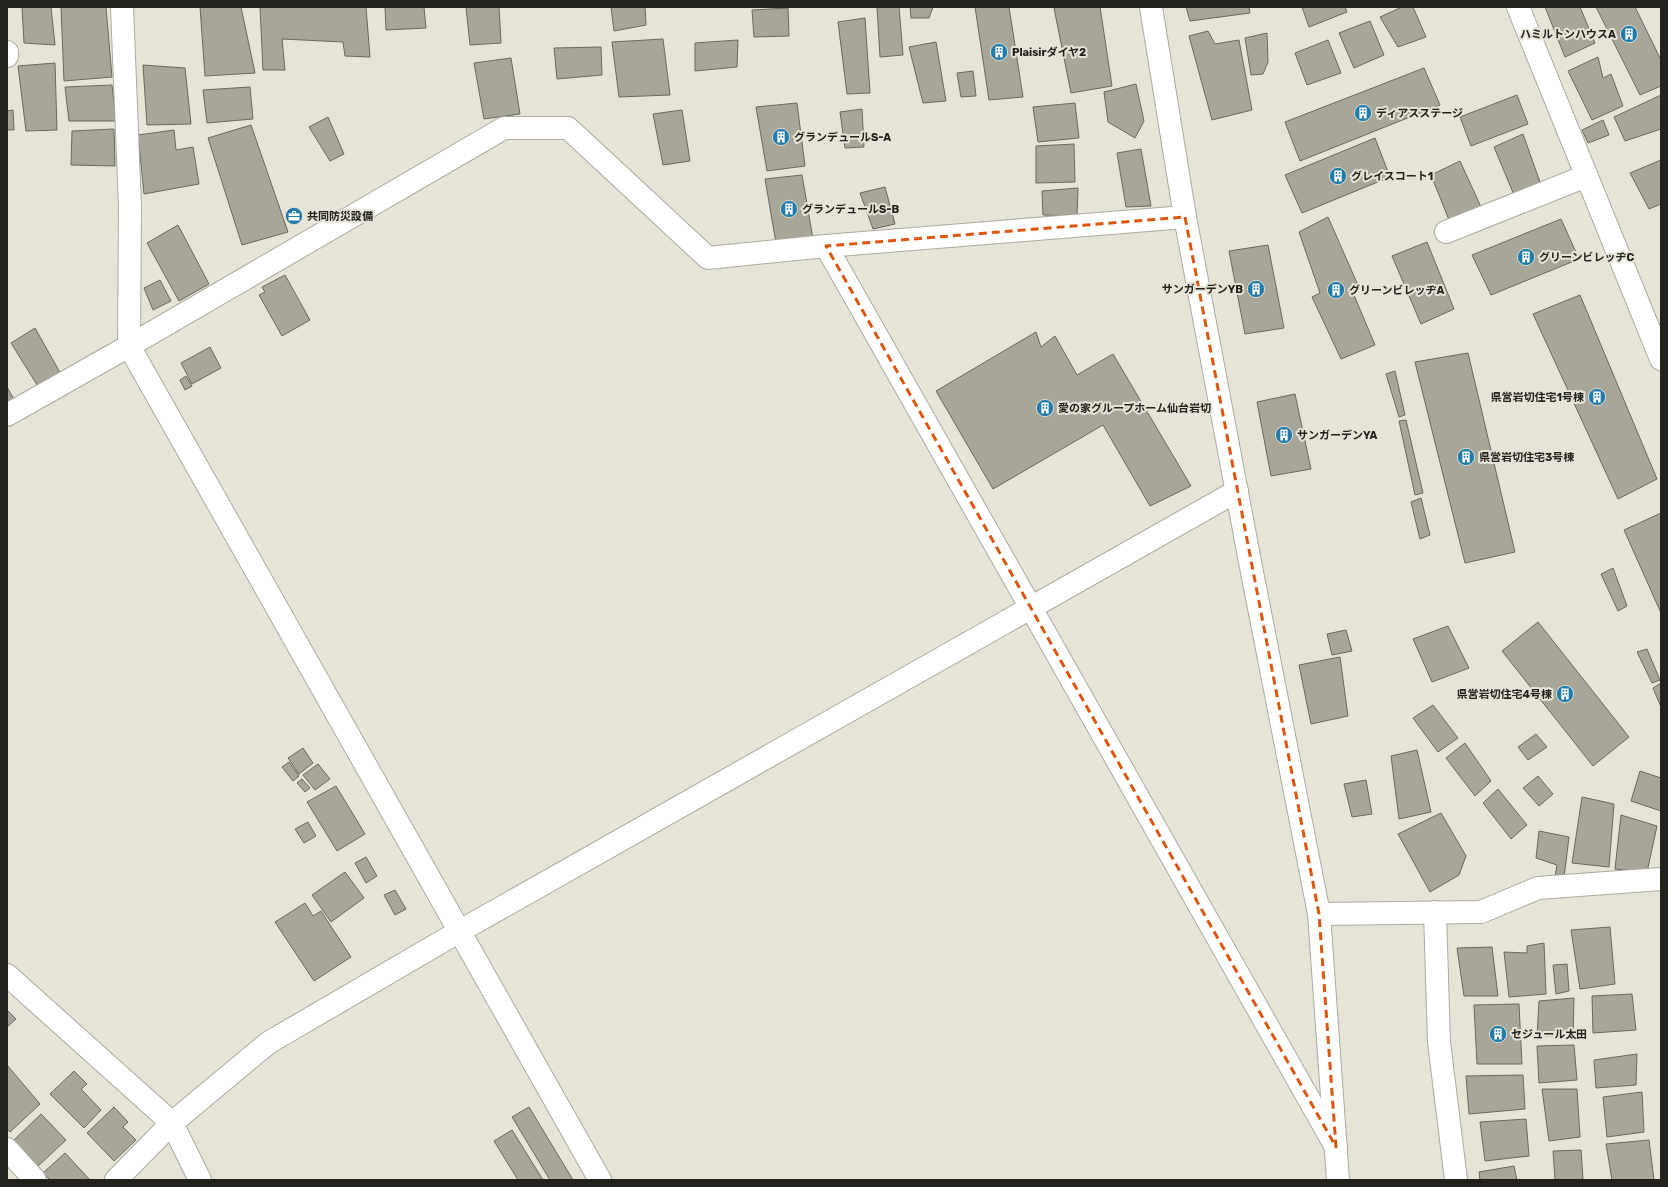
<svg xmlns="http://www.w3.org/2000/svg" width="1668" height="1187" viewBox="0 0 1668 1187" font-family="Rubik,'Noto Sans JP',sans-serif">
  <style>
    .building { fill: #a7a699; stroke: #69685c }
    .lines { fill: none; stroke-linecap: round; stroke-linejoin: round }
    .street-casing { stroke: #acab9e; stroke-width: 24 }
    .secondary-casing { stroke: #acab9e; stroke-width: 24 }
    .street { stroke: #fff; stroke-width: 22 }
    .secondary { stroke: #fff; stroke-width: 22 }
    .marked { fill: none; stroke: #de560d; stroke-width: 3; stroke-dasharray: 8 5; stroke-linejoin: round }
    .labels { text-anchor: middle; dominant-baseline: central; stroke-width: 4; stroke-linejoin: round; paint-order: stroke }
    .poi-label { font-size: 11px; font-weight: bold; fill: #22211c; stroke: #e5e4d7; text-anchor: start }
  </style>
  <rect width="100%" height="100%" fill="#e5e4d7"/>
  <path class="building" d="M22,7H51L55,45L24,43Z
    M61,7H106L112,77L64,81Z
    M200,7H241L255,73L205,76Z
    M260,7H366L370,57L345,56L343,42L282,39L285,70H263Z
    M385,7H424L426,28L386,30Z
    M466,7H499L501,43L470,45Z
    M611,7H645L646,25L614,31Z
    M877,7H899L903,55L880,57Z
    M910,7H933L929,18H911Z
    M975,7H1009L1023,97L989,100Z
    M1064,7H1100L1112,86L1071,93L1054,8Z
    M1186,7H1249L1250,13L1190,21Z
    M1302,7H1345L1347,12L1309,27Z
    M1402,7H1413L1426,37L1398,47L1380,17Z
    M1545,7H1580L1595,43L1565,57Z
    M1596,7H1635L1661,60V86L1640,95Z
    M788,8L789,36L754,37L752,10Z
    M865,18L870,93L847,94L838,22Z
    M1370,21L1384,55L1354,68L1339,33Z
    M1208,31L1215,44L1239,40L1252,110L1212,120L1189,36Z
    M1267,33L1268,62L1263,74L1251,75L1245,38Z
    M663,39L670,95L619,97L612,42Z
    M738,40L737,67L695,71V43Z
    M1328,40L1341,73L1307,85L1295,53Z
    M936,42L946,101L923,103L909,47Z
    M601,47L602,75L557,79L554,48Z
    M1598,57L1603,78L1611,74L1623,106L1592,120L1568,71Z
    M511,58L520,114L484,119L474,63Z
    M55,63L57,130L26,131L18,66Z
    M143,65L185,68L191,124L147,125Z
    M1424,68L1440,105L1300,161L1285,122Z
    M973,71L976,96L961,97L957,73Z
    M1136,84L1144,121L1135,138L1108,122L1104,92Z
    M112,85L116,121H69L65,87Z
    M250,87L253,119L207,123L203,90Z
    M1517,95L1528,124L1471,146L1460,117Z
    M1661,95V129L1625,141L1614,117Z
    M797,103L805,166L767,171L756,107Z
    M1075,103L1079,138L1038,142L1033,107Z
    M862,109L864,147L845,148L840,112Z
    M13,110L14,130H7V111Z
    M682,110L690,161L663,165L653,114Z
    M328,117L344,154L330,161L309,127Z
    M1603,120L1609,135L1588,143L1582,130Z
    M251,125L288,232L242,245L208,138Z
    M114,129L115,166L71,165L72,131Z
    M174,130L176,150L193,147L199,184L144,194L138,135Z
    M1523,134L1541,185L1514,195L1494,147Z
    M1375,138L1390,177L1302,213L1285,175Z
    M1074,144L1075,182L1036,183V146Z
    M1141,149L1151,206L1126,207L1117,153Z
    M1661,160V204L1649,209L1630,173Z
    M1460,161L1481,207L1449,220L1431,175Z
    M802,175L813,239L776,243L765,179Z
    M885,187L895,224L873,229L860,193Z
    M1078,188L1077,216L1043,215L1042,191Z
    M1328,217L1357,283L1351,288L1375,345L1341,359L1312,297L1320,293L1299,232Z
    M1561,219L1579,259L1491,295L1472,255Z
    M178,225L209,284L179,301L147,243Z
    M1427,242L1454,309L1421,324L1392,256Z
    M1268,245L1284,328L1245,334L1229,251Z
    M285,275L310,320L282,336L259,295L265,292L262,287Z
    M160,280L171,301L153,310L144,288Z
    M1580,295L1657,479L1618,499L1533,314Z
    M35,328L62,376L39,388L11,343Z
    M1036,332L1041,347L1055,336L1077,375L1113,354L1191,486L1150,506L1103,425L993,489L936,391Z
    M210,347L221,368L192,384L181,363Z
    M1468,353L1515,552L1465,563L1415,362Z
    M1395,371L1405,415L1399,417L1386,374Z
    M186,376L192,386L185,390L180,380Z
    M7,387L15,401L7,406Z
    M1295,394L1311,469L1271,476L1257,402Z
    M1406,420L1423,493L1415,495L1399,421Z
    M1421,498L1430,535L1420,539L1411,502Z
    M1661,513V613L1624,530Z
    M1613,568L1627,606L1618,611L1601,574Z
    M1538,622L1629,737L1593,766L1502,651Z
    M1448,626L1469,668L1432,682L1413,639Z
    M1346,630L1352,651L1332,655L1327,634Z
    M1647,649L1660,680L1652,683L1637,652Z
    M1340,657L1348,716L1311,724L1299,665Z
    M1661,683V707L1653,688Z
    M1433,705L1458,738L1438,752L1413,718Z
    M1536,734L1547,747L1528,760L1518,747Z
    M1465,743L1491,781L1475,796L1446,758Z
    M303,748L313,763L299,774L288,758Z
    M1417,750L1431,812L1399,819L1391,756Z
    M289,762L299,776L293,781L282,767Z
    M318,764L330,779L315,790L303,775Z
    M1640,771L1661,778V811L1631,801Z
    M1538,776L1553,794L1539,806L1523,788Z
    M302,779L310,788L305,792L297,783Z
    M1366,780L1372,814L1352,817L1344,784Z
    M336,786L365,834L337,851L307,802Z
    M1498,789L1527,825L1511,839L1483,803Z
    M1582,797L1614,804L1609,867L1572,863Z
    M1441,813L1466,856L1459,875L1430,892L1398,834Z
    M1621,815L1657,826L1647,872L1615,869Z
    M308,822L316,836L304,843L295,829Z
    M1539,831L1569,837L1564,878L1555,877L1557,865L1536,858Z
    M366,857L377,876L366,883L355,863Z
    M345,872L364,898L331,922L312,895Z
    M395,890L406,909L395,915L384,895Z
    M305,903L313,916L321,911L351,957L314,981L275,922Z
    M1610,927L1615,984L1580,989L1571,930Z
    M1544,943L1546,994L1509,997L1504,952L1527,953V946Z
    M1492,947L1498,996H1464L1457,948Z
    M1567,964L1569,991L1556,994L1553,965Z
    M1632,994L1636,1030L1593,1033L1592,996Z
    M1574,998L1573,1036H1537L1539,1001Z
    M1519,1004L1522,1064H1477L1474,1005Z
    M7,1010L16,1019L7,1027Z
    M1574,1045L1577,1080L1539,1083L1537,1046Z
    M1637,1054L1636,1085L1596,1088L1594,1060Z
    M7,1065L40,1104L10,1132L7,1129Z
    M74,1071L87,1084L81,1089L101,1110L84,1128L50,1094Z
    M1523,1075L1525,1109L1469,1114L1466,1076Z
    M1542,1089H1577L1580,1137L1549,1141Z
    M1642,1092L1644,1132L1607,1137L1603,1097Z
    M114,1107L128,1122L123,1127L136,1140L114,1161L87,1133Z
    M529,1107L573,1180H550L512,1117Z
    M41,1114L66,1140L37,1167L13,1141Z
    M1526,1119L1529,1156L1485,1161L1480,1122Z
    M512,1130L543,1180H518L494,1141Z
    M1649,1140L1654,1180H1612L1606,1144Z
    M1581,1150L1583,1180H1555L1553,1151Z
    M65,1153L90,1180H50L43,1173Z
    M1514,1166L1517,1180H1480L1479,1172Z"/>
  <g class="lines">
    <defs>
      <path id="street" d="M122,7L130,207L129,346L600,1180
        M1518,7L1661,359
        M7,52V56
        M1446,232L1586,176
        M826,246L1336,1147
        M7,415L129,346L504,128H568L708,258L826,246L1185,217
        M1435,912L1439,1042L1456,1180
        M1319,914L1481,912L1538,888L1661,879
        M7,975L172,1123L200,1180
        M7,1149L35,1180
        M116,1180L172,1123L268,1043L460,931L1237,491"/>
      <path id="secondary" d="M1151,7L1185,217L1251,567L1319,914L1338,1180"/>
    </defs>
    <use href="#street" class="street-casing"/>
    <use href="#secondary" class="secondary-casing"/>
    <use href="#street" class="street"/>
    <use href="#secondary" class="secondary"/>
  </g>
  <path class="marked" d="M1185,217L1319,914L1336,1147L826,246Z"/>
  <defs>
    <symbol id="building-disc" viewBox="-11 -11 22 22"><circle r="9.5" fill="#217ba9" stroke="#e5e4d7"/><path d="M-4-6H4V6H1V3H-1V6H-4ZM-2.5-4.3h1.7v1.8h-1.7ZM.8-4.3h1.7v1.8H.8ZM-2.5-1h1.7V.8h-1.7ZM.8-1h1.7V.8H.8Z" fill="#fff"/></symbol>
    <symbol id="office-disc" viewBox="-11 -11 22 22"><circle r="9.5" fill="#217ba9" stroke="#e5e4d7"/><path d="M-6-3h4V-5.5h4V-3h4V5H-6ZM-1-4.5V-3h2v-1.5ZM-6 0V1H6V0Z" fill="#fff"/></symbol>
  </defs>
  <g fill-rule="evenodd">
    <use href="#building-disc" x="1619" y="24" width="20" height="20"/>
    <use href="#building-disc" x="989" y="42" width="20" height="20"/>
    <use href="#building-disc" x="1353" y="103" width="20" height="20"/>
    <use href="#building-disc" x="771" y="127" width="20" height="20"/>
    <use href="#building-disc" x="1328" y="166" width="20" height="20"/>
    <use href="#building-disc" x="779" y="199" width="20" height="20"/>
    <use href="#office-disc" x="284" y="206" width="20" height="20"/>
    <use href="#building-disc" x="1516" y="247" width="20" height="20"/>
    <use href="#building-disc" x="1246" y="279" width="20" height="20"/>
    <use href="#building-disc" x="1326" y="280" width="20" height="20"/>
    <use href="#building-disc" x="1587" y="387" width="20" height="20"/>
    <use href="#building-disc" x="1035" y="398" width="20" height="20"/>
    <use href="#building-disc" x="1274" y="425" width="20" height="20"/>
    <use href="#building-disc" x="1456" y="447" width="20" height="20"/>
    <use href="#building-disc" x="1555" y="684" width="20" height="20"/>
    <use href="#building-disc" x="1488" y="1024" width="20" height="20"/>
  </g>
  <g class="labels">
    <g class="poi-label">
      <text x="1616" y="34" text-anchor="end">ハミルトンハウスA</text>
      <text x="1012" y="52">Plaisirダイヤ2</text>
      <text x="1376" y="113">ディアスステージ</text>
      <text x="794" y="137">グランデュールS-A</text>
      <text x="1351" y="176">グレイスコート1</text>
      <text x="802" y="209">グランデュールS-B</text>
      <text x="307" y="216">共同防災設備</text>
      <text x="1539" y="257">グリーンビレッヂC</text>
      <text x="1243" y="289" text-anchor="end">サンガーデンYB</text>
      <text x="1349" y="290">グリーンビレッヂA</text>
      <text x="1584" y="397" text-anchor="end">県営岩切住宅1号棟</text>
      <text x="1058" y="408">愛の家グループホーム仙台岩切</text>
      <text x="1297" y="435">サンガーデンYA</text>
      <text x="1479" y="457">県営岩切住宅3号棟</text>
      <text x="1552" y="694" text-anchor="end">県営岩切住宅4号棟</text>
      <text x="1511" y="1034">セジュール太田</text>
    </g>
  </g>
  <rect width="1668" height="1187" fill="none" stroke="#22211c" stroke-width="16"/>
</svg>
